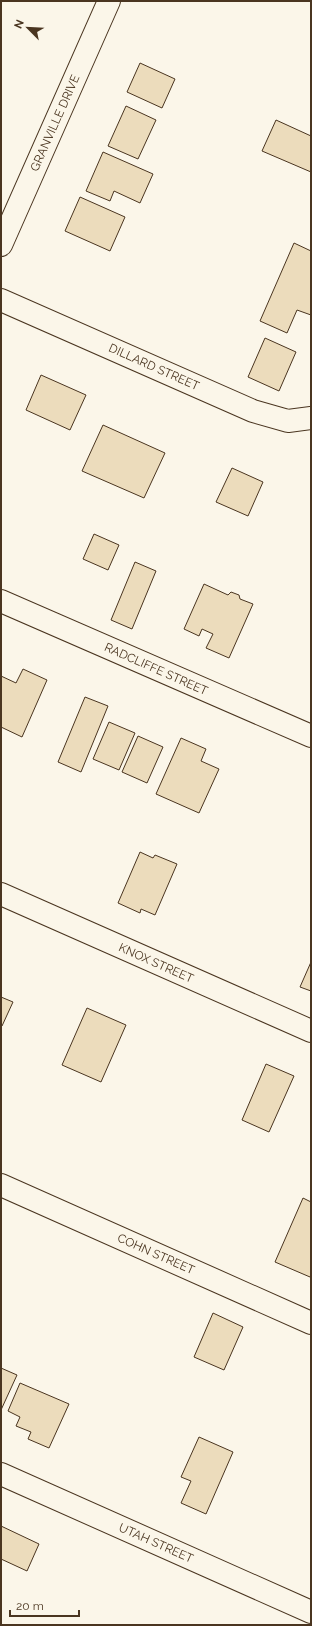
<svg xmlns="http://www.w3.org/2000/svg" width="312" height="1626" viewBox="0 0 312 1626" font-family="Raleway,sans-serif">
  <style>
    .building { fill: #ecdcbc; stroke: #4a3520 }
    .lines { fill: none; stroke-linecap: round; stroke-linejoin: round }
    .minor-casing { stroke: #4a3520; stroke-width: 24 }
    .minor { stroke: #fbf6e9; stroke-width: 22 }
    .labels { text-anchor: middle; dominant-baseline: central; stroke-width: 3; stroke-linejoin: round; paint-order: stroke }
    .street-label { font-size: 12px; fill: #4a3520; stroke: #fbf6e9 }
  </style>
  <rect width="100%" height="100%" fill="#fbf6e9"/>
  <path class="building" d="M140,63L175,79L162,108L127,92Z
    M126,106L156,120L138,159L108,146Z
    M276,120L311,136V172L262,151Z
    M103,152L153,174L140,203L114,191L110,201L86,191Z
    M80,197L125,217L110,251L65,231Z
    M294,243L311,251V315L297,310L287,333L260,321Z
    M265,338L296,352L279,391L248,377Z
    M41,375L86,395L70,430L26,410Z
    M103,425L165,453L144,498L82,471Z
    M232,468L263,482L248,516L216,502Z
    M94,534L119,545L108,570L83,559Z
    M135,562L156,571L132,629L111,620Z
    M204,584L228,595L231,592L239,595L240,599L253,604L229,658L206,648L213,634L202,629L199,636L184,629Z
    M23,669L47,680L22,737L1,727V676L16,683Z
    M85,697L108,706L81,772L58,762Z
    M109,722L135,733L119,770L93,759Z
    M138,736L163,747L147,783L122,772Z
    M181,738L206,749L201,761L219,769L199,813L156,794Z
    M140,852L153,858L155,855L177,864L155,915L141,909L140,913L118,903Z
    M311,962V991L300,987Z
    M1,997L13,1002L2,1026L1,1025Z
    M87,1008L126,1025L101,1082L62,1065Z
    M266,1064L294,1076L269,1132L242,1120Z
    M303,1198L311,1202V1275L310,1277L275,1262Z
    M213,1313L243,1327L224,1370L194,1357Z
    M1,1368L17,1375L1,1410Z
    M20,1383L69,1404L49,1448L28,1439L31,1432L16,1426L20,1417L8,1411Z
    M199,1437L233,1452L206,1514L181,1503L191,1481L181,1477Z
    M1,1526L39,1544L27,1571L1,1559Z"/>
  <g class="lines">
    <defs>
      <path id="minor" d="M1,245L109,1
        M1,300L253,411L288,421L311,418
        M1,601L311,736
        M1,894L311,1031
        M1,1185L311,1323
        M1,1474L311,1612"/>
    </defs>
    <use href="#minor" class="minor-casing"/>
    <use href="#minor" class="minor"/>
  </g>
  <g class="labels">
    <g class="street-label">
      <text transform="translate(55 123) rotate(-66)">GRANVILLE DRIVE</text>
      <text transform="translate(154 367) rotate(24)">DILLARD STREET</text>
      <text transform="translate(156 669) rotate(24)">RADCLIFFE STREET</text>
      <text transform="translate(156 963) rotate(24)">KNOX STREET</text>
      <text transform="translate(156 1254) rotate(24)">COHN STREET</text>
      <text transform="translate(156 1543) rotate(24)">UTAH STREET</text>
    </g>
  </g>
  <rect width="312" height="1626" fill="none" stroke="#4a3520" stroke-width="4"/>
  <g transform="translate(28 28) rotate(294)" stroke="#fbf6e9" stroke-width="3" paint-order="stroke">
  <path d="M0-3L7 15L0 10L-7 15Z" fill="#4a3520"/>
  <text y="-6" font-size="11" font-weight="bold" text-anchor="middle" fill="#4a3520">N</text>
  </g>
  <path d="M10 1610v6h69v-6" fill="none" stroke="#4a3520" stroke-width="2"/>
  <text x="16" y="1610" font-size="12" fill="#4a3520" stroke="#fbf6e9" stroke-width="3" paint-order="stroke">20 m</text>
</svg>
